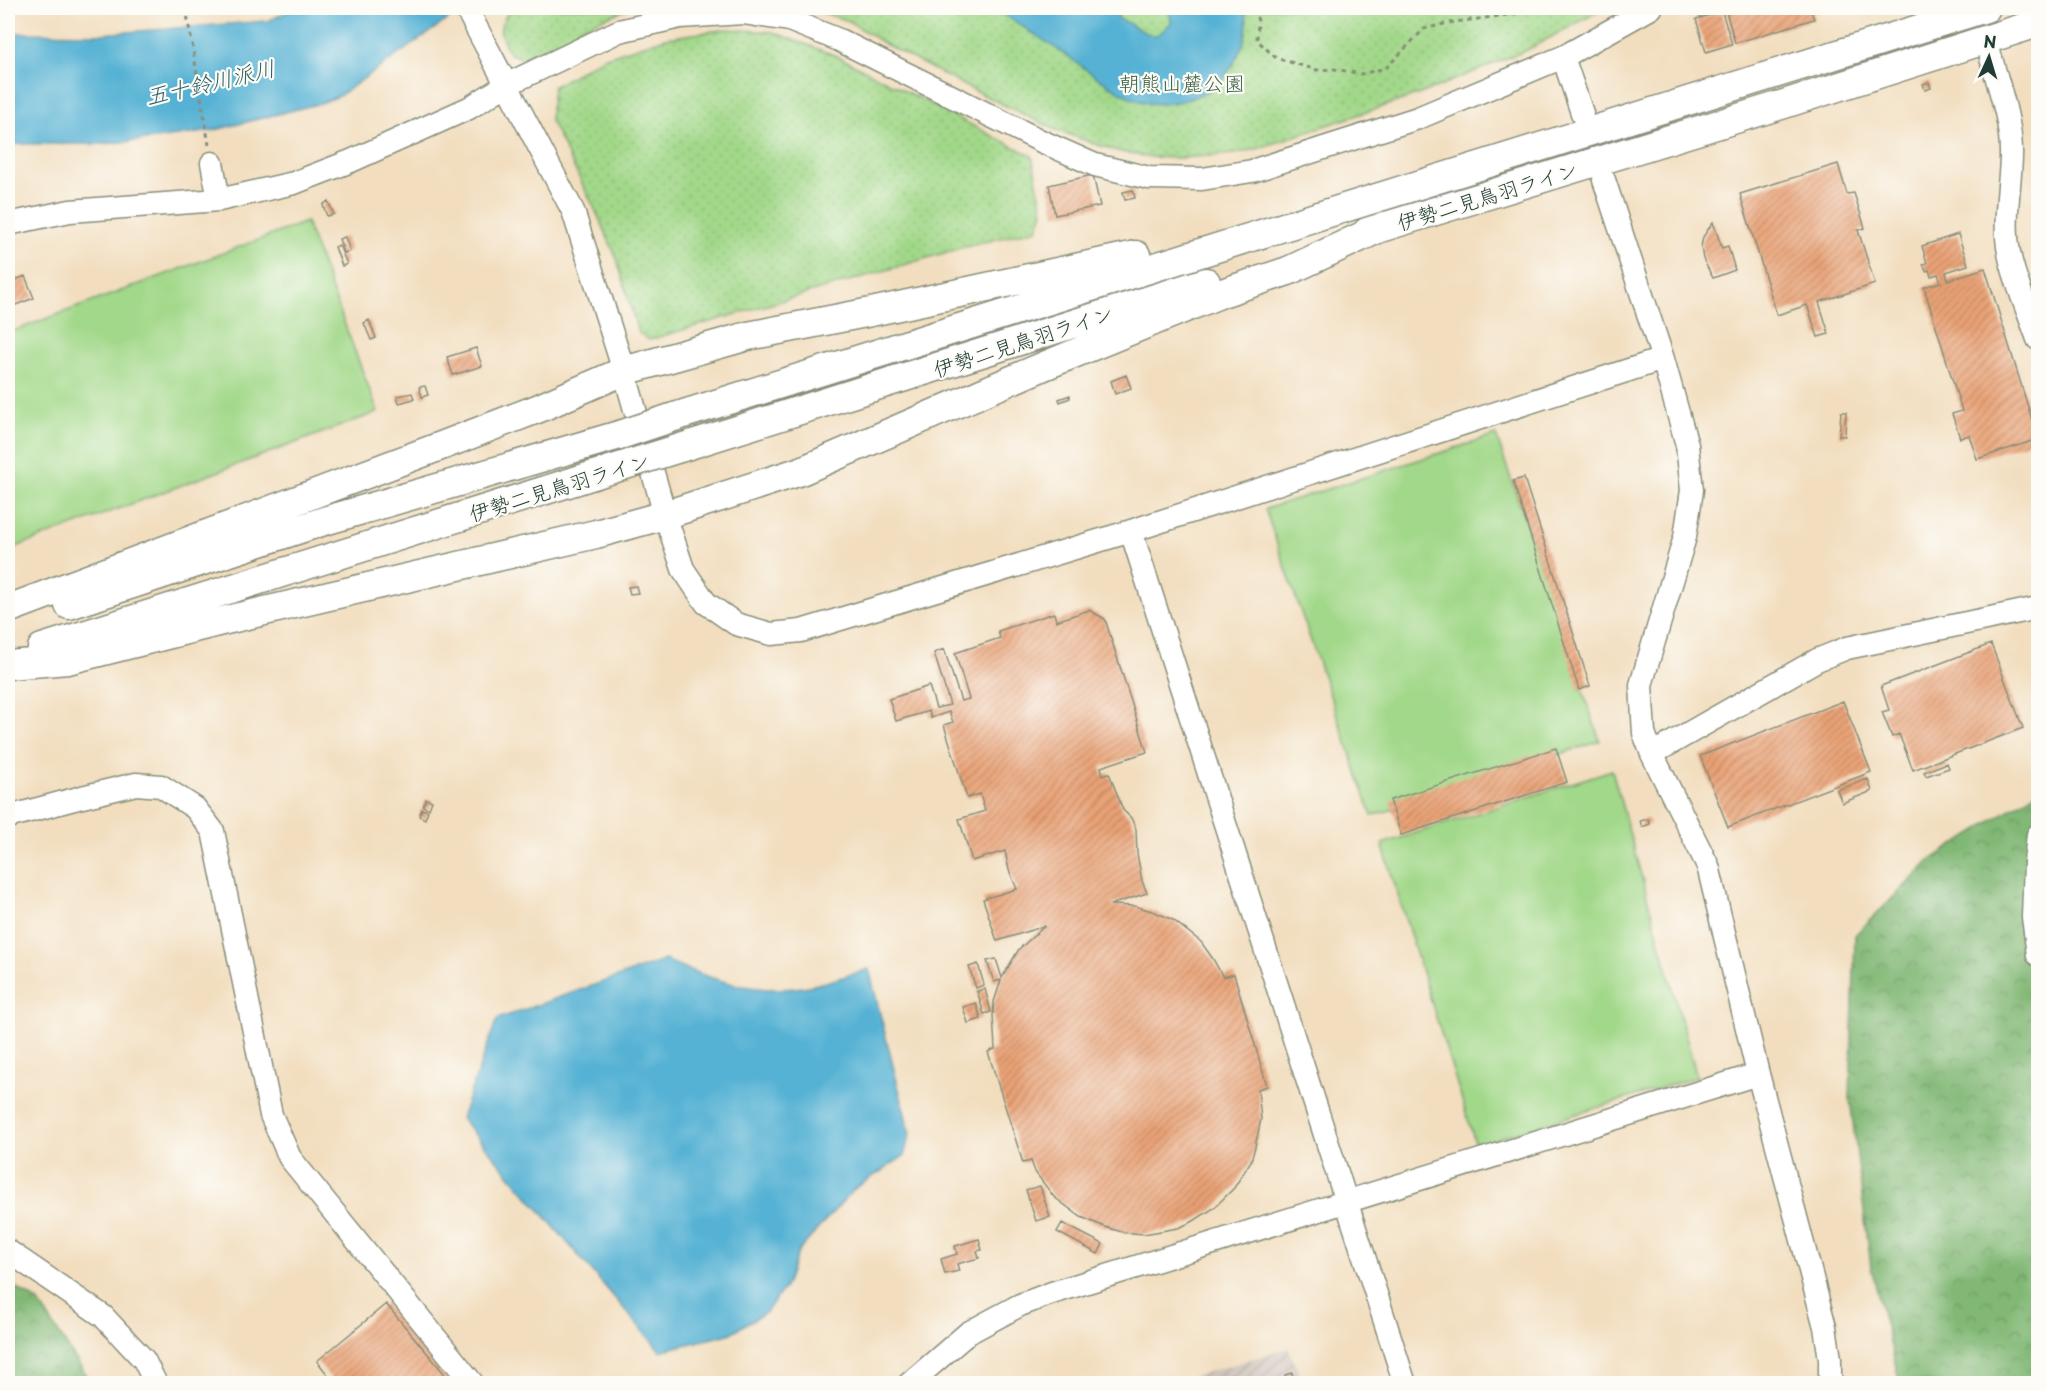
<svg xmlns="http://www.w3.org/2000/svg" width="2046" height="1391" viewBox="0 0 2046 1391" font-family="'Playpen Sans','Klee One',sans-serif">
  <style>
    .industrial { fill: url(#industrial-furrows) }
    .forest { fill: url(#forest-crowns); stroke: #507a54; stroke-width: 1.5 }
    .park { fill: url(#park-dots); stroke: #608a5e; stroke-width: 1.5 }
    .pitch { fill: #a2d889; stroke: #608a5e; stroke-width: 1.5 }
    .water { fill: #56b2d4; stroke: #3a7884; stroke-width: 1.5 }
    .building { fill: url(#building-hatch) }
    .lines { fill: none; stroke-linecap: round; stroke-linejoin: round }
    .minor-casing { stroke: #888e7a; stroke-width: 25 }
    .major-casing { stroke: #888e7a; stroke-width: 31 }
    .path { stroke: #888e7a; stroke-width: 3; stroke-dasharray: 4.5 4.5; stroke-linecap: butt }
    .minor { stroke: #fff; stroke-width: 22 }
    .major { stroke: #fff; stroke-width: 28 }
    .major-bridge-casing { stroke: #888e7a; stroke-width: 31; stroke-linecap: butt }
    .major-bridge { stroke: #fff; stroke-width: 28 }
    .labels { text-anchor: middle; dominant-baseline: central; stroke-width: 4.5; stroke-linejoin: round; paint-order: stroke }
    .park-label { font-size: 21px; fill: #406449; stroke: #fdfcf7 }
    .street-label { font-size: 21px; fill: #1f3d34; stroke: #fdfcf7 }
    .water-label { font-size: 22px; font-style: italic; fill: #306064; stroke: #fdfcf7 }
  </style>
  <defs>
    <pattern id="industrial-furrows" width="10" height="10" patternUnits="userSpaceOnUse" patternTransform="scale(1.5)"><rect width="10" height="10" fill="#cdc2b9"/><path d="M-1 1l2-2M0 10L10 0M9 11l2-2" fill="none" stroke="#a69f97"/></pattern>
    <pattern id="forest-crowns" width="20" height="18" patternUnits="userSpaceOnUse" patternTransform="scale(1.5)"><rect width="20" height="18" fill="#81b875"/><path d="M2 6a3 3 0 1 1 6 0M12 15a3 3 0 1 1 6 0" fill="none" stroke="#699761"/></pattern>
    <pattern id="park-dots" width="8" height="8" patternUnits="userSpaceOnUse" patternTransform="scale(1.5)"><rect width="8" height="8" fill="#a2d889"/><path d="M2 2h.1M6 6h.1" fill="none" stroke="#8bba77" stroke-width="1.8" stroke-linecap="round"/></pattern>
    <pattern id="building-hatch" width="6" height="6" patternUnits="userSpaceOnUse" patternTransform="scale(1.5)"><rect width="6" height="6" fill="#eaa276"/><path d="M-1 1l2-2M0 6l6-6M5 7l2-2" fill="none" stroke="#bd8562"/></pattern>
  </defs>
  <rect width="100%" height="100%" fill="#fdfcf7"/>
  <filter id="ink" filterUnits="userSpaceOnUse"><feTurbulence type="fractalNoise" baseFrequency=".0167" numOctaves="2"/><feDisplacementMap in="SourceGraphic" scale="12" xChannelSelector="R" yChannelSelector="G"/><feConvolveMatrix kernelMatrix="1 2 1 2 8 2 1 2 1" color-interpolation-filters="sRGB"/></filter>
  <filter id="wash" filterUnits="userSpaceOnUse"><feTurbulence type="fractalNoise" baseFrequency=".008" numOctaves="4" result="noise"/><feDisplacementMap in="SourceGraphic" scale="24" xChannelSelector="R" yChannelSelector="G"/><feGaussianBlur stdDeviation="1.35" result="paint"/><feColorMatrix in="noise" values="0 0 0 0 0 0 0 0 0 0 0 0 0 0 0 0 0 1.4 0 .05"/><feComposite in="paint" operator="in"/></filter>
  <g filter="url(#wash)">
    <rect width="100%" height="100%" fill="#f2debf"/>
    <path class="industrial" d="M1288,1348L1303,1383L1168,1384Z"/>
    <path class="forest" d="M2038,791V1383H1900L1871,1267L1850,1099L1855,935L1932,859Z
      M8,1283L38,1301L91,1383H8Z"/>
    <path class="park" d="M512,8H630L582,27L559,42L522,58L510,54C498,33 496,27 512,8Z
      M807,8H1605L1527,50L1420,94L1256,149L1234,154L1180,158L1148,157L1121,152L1098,145L1054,129L963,85L883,43L849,21Z
      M727,29L773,32L837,56L1032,156L1043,212L1037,229L961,248L649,340L638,332L617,259L594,207L550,120L553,87L603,58L666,38Z"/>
    <path class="pitch" d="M306,222L378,412L8,550V333Z
      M1496,435L1600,741L1372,816L1265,509Z
      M1612,770L1697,1077L1476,1145L1382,844Z"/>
    <path class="water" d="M296,8H464L339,96L321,103L211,131L156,139L102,144H8V33L101,34L267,21Z
      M994,8H1115L1118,18C1124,22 1130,23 1135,27C1155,38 1154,40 1171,23L1170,8H1245C1251,32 1242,51 1228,72C1210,98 1167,110 1137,100C1113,91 1088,70 1067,56C1043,39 1018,24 994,8Z
      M665,960C710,979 753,995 803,987C825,984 848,975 869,969L910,1134L904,1156L854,1189L824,1222L798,1252L786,1286L766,1312L729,1334L660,1351L461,1118L497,1019Z"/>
    <g id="blocks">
      <path class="building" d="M1725,8H1810L1814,19L1735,43Z
        M1813,8H1827L1814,12Z
        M1722,12L1732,44L1706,52L1696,19Z
        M1929,82L1931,88L1925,90L1923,84Z
        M1838,164L1847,194L1854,193L1865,228L1858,230L1875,284L1819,302L1829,334L1818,337L1807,305L1777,315L1740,194Z
        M1093,175L1100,206L1055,215L1049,185Z
        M1133,190L1135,198L1125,200L1123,192Z
        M328,201L334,214L327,216L323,205Z
        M1713,222L1722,248L1728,246L1735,270L1713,278L1703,259L1701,247L1703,237Z
        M1958,234L1968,265L1946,272L1948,280L1985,268L2038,439L1977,459L1969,435L1960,438L1952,414L1962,411L1924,287L1941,282L1938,274L1931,276L1929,270L1926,271L1923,264L1927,263L1922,246Z
        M345,237L350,251L344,253L339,239Z
        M339,245L347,264L342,266L335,247Z
        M25,276L34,298L8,308V283Z
        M369,320L376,338L371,340L364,323Z
        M476,348L482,366L453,375L447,357Z
        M1126,375L1131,388L1115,394L1111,381Z
        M425,386L428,395L422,397L419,387Z
        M412,393L414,399L399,403L397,396Z
        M1070,395V398L1060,402L1059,399Z
        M1841,412H1846L1845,436H1839Z
        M1524,478L1590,686L1579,690L1513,481Z
        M636,586L638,593L630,594L628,587Z
        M1089,610L1105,619L1147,752L1101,767L1103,775L1109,773L1123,810L1131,818L1136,829L1137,853L1142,881L1147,893L1110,905L1135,906L1155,912L1173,920L1201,942L1213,959L1223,977L1234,974L1267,1086L1258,1089L1261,1119L1255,1147L1251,1161L1234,1188L1214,1208L1192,1222L1178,1228L1144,1234L1122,1232L1105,1227L1081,1217L1054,1197L1035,1172L1031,1161L1023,1163L988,1052L995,1049L993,1015L994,1002L1001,980L994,982L987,961L996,959L1002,978L1019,949L1045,926L997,941L983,899L1017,889L1009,870L1005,851L972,861L959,819L985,811L980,794L967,798L944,725L953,722L949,712L931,718L929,711L896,721L889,699L929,686L936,708L950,705L934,653L944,649L961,701L969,699L955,653L1000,638L998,631L1054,613L1056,621Z
        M1991,644L2023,728L1913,770L1899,734L1892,737L1882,712L1889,710L1881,686Z
        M1843,701L1871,772L1728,827L1700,756Z
        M1556,748L1567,782L1401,835L1390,800Z
        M1947,763L1949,768L1926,776L1924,772Z
        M1868,779L1872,791L1842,803L1837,790Z
        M426,799L432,801L429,809L423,806Z
        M422,809L428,811L425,819L419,816Z
        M1648,819L1650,824L1642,827L1640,821Z
        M978,964L984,985L976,988L969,967Z
        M985,989L991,1012L984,1014L977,991Z
        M976,1003L981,1019L968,1023L963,1007Z
        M1040,1186L1050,1217L1036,1221L1026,1190Z
        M1062,1223L1103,1244L1098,1254L1057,1232Z
        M979,1239L982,1250L977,1251L979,1258L957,1264L959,1271L945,1274L941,1259L957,1254L955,1246Z
        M386,1304L449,1379L444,1384H335L317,1361Z
        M1292,1373L1294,1380L1287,1382L1285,1375Z"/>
    </g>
  </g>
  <g filter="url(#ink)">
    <use href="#blocks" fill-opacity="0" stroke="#888e7a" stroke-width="1.5"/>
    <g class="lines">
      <defs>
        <path id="minor" d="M466,8L573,211L624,371L665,515L683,569L706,603L736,624L771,634L801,631L1131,531L1663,359
          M1563,57L1582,113
          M1991,58C2000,91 2012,123 2011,157C2010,189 2003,221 2009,253C2015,282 2028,311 2038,339
          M212,163L219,200
          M1604,180L1663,359L1687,445L1692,490L1685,537L1641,685L1644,733L1652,754L1708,866L1758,1074L1825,1327L1830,1359V1384
          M8,224L70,211L219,200L294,183L351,161L469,108L506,85L619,31L680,17L743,13L789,20L839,40L1041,141L1095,165L1149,178L1202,179L1252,171L1418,118L1563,57L1651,8
          M1131,531L1405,1384
          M1652,754L1817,660L1847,648L2038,608
          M8,817L82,797L136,784L161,786L195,808L213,831L271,1115L290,1158L473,1384
          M2038,835L2035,863L2033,917L2038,955
          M8,1251L103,1316L144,1360L156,1384
          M909,1384L968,1333L1020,1305L1052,1293L1758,1074"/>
        <path id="major" d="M1367,232L1781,105L2038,23
          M674,417L1986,8
          M680,448L1206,282
          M69,605L324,521L623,434
          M8,609L441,446L537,409L624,371L748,336L871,312L1136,255
          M42,648L632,463
          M8,665L68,660L222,621L596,534L665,515L801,471L1044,366L1222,293L1288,271L1384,226"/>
      </defs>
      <use href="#minor" class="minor-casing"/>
      <use href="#major" class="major-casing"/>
      <path class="path" d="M186,8L209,145
        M1255,8L1258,22L1257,40L1276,58L1317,70L1335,69L1361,74L1386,68L1424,29L1448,23L1515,14L1524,8"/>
      <use href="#minor" class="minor"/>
      <use href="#major" class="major"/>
      <defs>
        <path id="major-bridge" d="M623,434L674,417
          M632,463L680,448"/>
      </defs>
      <use href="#major-bridge" class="major-bridge-casing"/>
      <use href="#major-bridge" class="major-bridge"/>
    </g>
  </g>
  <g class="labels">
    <g class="park-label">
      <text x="1182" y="82">朝熊山麓公園</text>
    </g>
    <g class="street-label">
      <text transform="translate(1487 195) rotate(-17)">伊勢二見鳥羽ライン</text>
      <text transform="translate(1023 340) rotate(-18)">伊勢二見鳥羽ライン</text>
      <text transform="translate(559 486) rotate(-17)">伊勢二見鳥羽ライン</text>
    </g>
    <g class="water-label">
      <text transform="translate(210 81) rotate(-13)">五十鈴川派川</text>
    </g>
  </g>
  <rect width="2046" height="1391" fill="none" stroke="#fdfcf7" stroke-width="30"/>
  <g transform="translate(1989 57) rotate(4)" stroke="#fdfcf7" stroke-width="4.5" paint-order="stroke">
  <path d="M0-4.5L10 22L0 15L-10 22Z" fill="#1f3d34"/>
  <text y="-9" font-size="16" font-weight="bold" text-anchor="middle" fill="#1f3d34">N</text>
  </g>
</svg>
